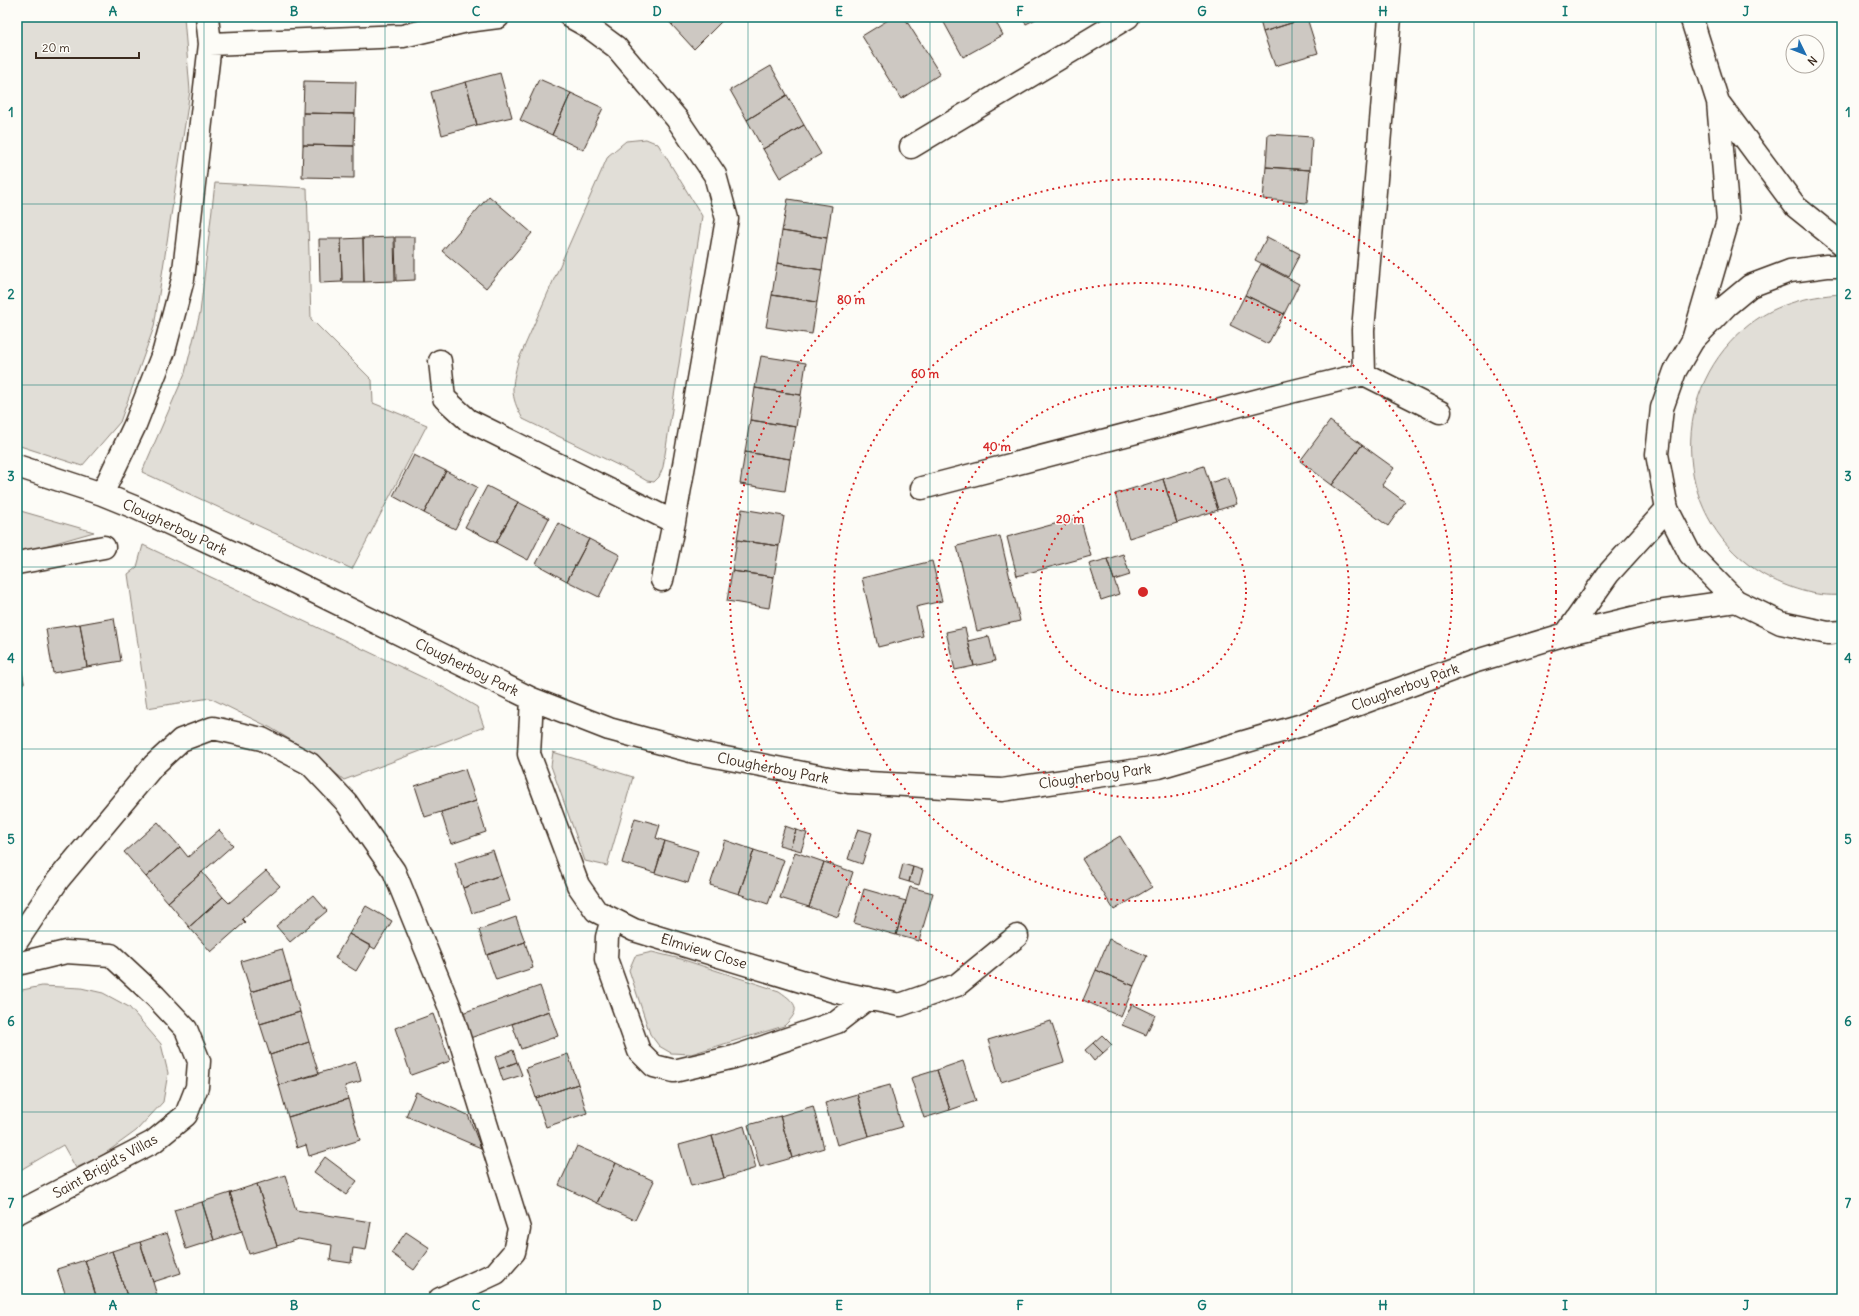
<svg xmlns="http://www.w3.org/2000/svg" width="1859" height="1316" viewBox="0 0 1859 1316" font-family="Delius,sans-serif">
  <style>
    .green { fill: #e1ded7; stroke: #8e847a }
    .building { fill: #cdc8c2; stroke: #3b2a1e }
    .lines { fill: none; stroke-linecap: round; stroke-linejoin: round }
    .minor-casing { stroke: #3b2a1e; stroke-width: 25 }
    .major-casing { stroke: #3b2a1e; stroke-width: 25 }
    .minor { stroke: #fdfcf7; stroke-width: 22 }
    .major { stroke: #fdfcf7; stroke-width: 22 }
    .grid { fill: none; stroke: #0f766e; stroke-width: 1; stroke-opacity: 0.55 }
    .ring { fill: none; stroke: #d62828; stroke-width: 2; stroke-dasharray: 2 4 }
    .labels { text-anchor: middle; dominant-baseline: central; stroke-width: 3; stroke-linejoin: round; paint-order: stroke }
    .street-label { font-size: 14px; fill: #3b2a1e; stroke: #fdfcf7 }
    .centre { fill: #d62828; stroke: #fdfcf7; stroke-width: 2 }
    .ring-label { font-size: 12px; text-anchor: middle; font-weight: bold; fill: #d62828; stroke: #fdfcf7; stroke-width: 3; stroke-linejoin: round; paint-order: stroke }
    .neatline { fill: none; stroke: #0f766e; stroke-width: 1.5 }
    .grid-label { font-size: 13px; text-anchor: middle; font-weight: bold; fill: #0f766e }
  </style>
  <rect width="100%" height="100%" fill="#fdfcf7"/>
  <filter id="ink" filterUnits="userSpaceOnUse"><feTurbulence type="fractalNoise" baseFrequency=".025" numOctaves="2"/><feDisplacementMap in="SourceGraphic" scale="8" xChannelSelector="R" yChannelSelector="G"/><feConvolveMatrix kernelMatrix="1 2 1 2 8 2 1 2 1" color-interpolation-filters="sRGB"/></filter>
  <g filter="url(#ink)">
    <path class="green" d="M17,17H184L190,91L154,327L120,422L82,466L17,445Z
      M646,139L658,144L702,216L663,467L659,477L654,482L647,481L630,471L523,419C509,395 512,386 518,361L608,156L626,141Z
      M215,183L307,188L311,319L372,380L373,403L427,425L352,569L142,472L185,373L200,313Z
      M1842,294V595C1814,597 1788,588 1764,575C1674,523 1666,396 1744,329C1771,305 1807,296 1842,294Z
      M17,510L94,532L17,554Z
      M143,545L441,686L477,707L484,727L344,780L307,750L271,728L210,698L147,708L128,574L137,567Z
      M553,752L633,777L607,866L585,861L551,766Z
      M652,952L681,959L779,991C798,1004 801,1010 784,1026L691,1054L671,1053L659,1046L650,1034L629,970L635,956Z
      M42,986L81,988L103,993L129,1007L161,1044L168,1073L163,1102L136,1131L103,1155L76,1168L63,1145L17,1172V991Z"/>
    <path class="building" d="M664,17H680L672,25Z
      M680,17H726L694,49L672,25Z
      M893,17H904L940,74L901,99L862,36Z
      M941,17H993L1003,35L963,57Z
      M1022,17H1040L1026,24Z
      M1259,17H1306L1307,18L1263,32Z
      M1307,18L1318,53L1275,66L1263,32Z
      M771,66L787,95L747,120L730,90Z
      M500,73L512,117L477,125L466,82Z
      M539,79L571,93L552,135L520,120Z
      M304,81L356,82L355,114L303,113Z
      M466,82L477,125L442,135L431,92Z
      M571,93L603,108L583,150L552,135Z
      M787,95L804,125L763,149L747,120Z
      M303,113L355,114L354,146L303,145Z
      M804,125L821,154L780,178L763,149Z
      M1268,134L1312,137L1310,170L1266,167Z
      M303,145L354,146V178L302,177Z
      M1266,167L1310,170L1307,203L1263,199Z
      M489,196L532,233L486,288L442,251Z
      M788,199L832,206L827,238L782,231Z
      M782,231L827,238L822,270L777,263Z
      M394,237L395,281L364,282L363,238Z
      M395,237H415V280L396,281Z
      M1267,237L1300,254L1288,277L1255,260Z
      M363,238L364,282H342L341,239Z
      M319,239H341L342,282L320,283Z
      M777,263L822,270L817,302L772,295Z
      M1261,264L1299,284L1284,314L1245,295Z
      M772,295L817,302L812,334L766,327Z
      M1245,295L1284,314L1268,344L1230,325Z
      M761,356L806,363L801,395L755,388Z
      M755,388L801,395L796,427L750,420Z
      M750,420L796,427L790,459L745,452Z
      M1330,421L1362,445L1332,485L1300,461Z
      M1362,445L1394,468L1382,485L1405,502L1388,526L1332,485Z
      M745,452L790,459L785,491L740,484Z
      M414,455L446,471L424,513L393,496Z
      M1204,466L1218,510L1177,523L1163,479Z
      M446,471L477,487L455,529L424,513Z
      M1228,477L1237,504L1218,510L1210,483Z
      M1163,479L1177,523L1129,538L1115,494Z
      M487,486L518,502L496,543L465,527Z
      M518,502L549,518L528,560L496,543Z
      M742,509L784,516L779,546L737,540Z
      M1080,517L1091,556L1017,576L1007,537Z
      M558,523L589,539L567,581L536,564Z
      M1000,536L1020,621L977,631L957,546Z
      M589,539L620,555L599,597L567,581Z
      M737,540L779,546L774,577L732,571Z
      M1123,554L1130,575L1114,580L1107,559Z
      M1107,559L1119,594L1101,600L1089,564Z
      M932,561L942,601L916,607L923,636L878,647L862,578Z
      M732,571L774,577L769,608L727,601Z
      M114,618L121,661L87,667L80,624Z
      M80,624L87,667L53,673L46,629Z
      M965,628L974,666L955,670L946,632Z
      M989,636L995,661L974,666L968,641Z
      M17,640L24,683L17,684Z
      M465,769L476,801L425,817L415,786Z
      M476,801L486,832L451,844L441,812Z
      M635,818L660,825L656,838L665,841L655,873L622,863Z
      M158,822L180,847L146,877L124,852Z
      M785,826L796,830L790,848L779,845Z
      M858,829L872,833L862,864L848,859Z
      M219,830L233,845L168,902L146,877L180,847L188,857Z
      M796,830L807,833L801,851L790,848Z
      M1120,836L1152,887L1114,910L1082,859Z
      M725,840L754,850L739,894L710,885Z
      M665,841L698,851L688,883L655,873Z
      M493,850L501,875L463,888L455,863Z
      M754,850L784,860L768,904L739,894Z
      M795,852L824,862L809,907L780,898Z
      M824,862L853,872L838,917L809,907Z
      M903,864L913,867L909,882L899,879Z
      M913,867L923,870L919,885L909,882Z
      M266,871L280,886L242,919L245,922L211,952L189,927L223,897L229,903Z
      M202,872L223,897L189,927L168,902Z
      M501,875L510,901L472,913L463,888Z
      M910,887L933,893L919,941L896,935Z
      M864,889L906,901L896,935L854,923Z
      M313,895L327,911L290,942L276,926Z
      M366,906L392,921L375,949L349,934Z
      M516,917L525,942L487,955L479,930Z
      M349,934L371,946L356,971L335,958Z
      M1109,939L1147,956L1134,986L1096,970Z
      M525,942L533,968L496,980L487,955Z
      M282,949L291,980L251,992L241,961Z
      M1096,970L1134,986L1121,1017L1083,1000Z
      M291,980L300,1012L260,1024L251,992Z
      M540,986L549,1011L470,1038L462,1013Z
      M1132,1004L1155,1015L1146,1035L1122,1025Z
      M549,1011L558,1036L521,1049L512,1024Z
      M300,1012L309,1042L270,1055L260,1024Z
      M433,1014L450,1061L411,1075L395,1028Z
      M1051,1021L1064,1062L1001,1082L988,1040Z
      M1102,1035L1112,1045L1103,1053L1093,1043Z
      M309,1042L319,1074L279,1085L270,1055Z
      M1093,1043L1103,1053L1094,1061L1085,1050Z
      M513,1050L517,1062L499,1069L495,1057Z
      M568,1054L578,1084L536,1098L526,1068Z
      M963,1061L976,1101L950,1110L937,1070Z
      M356,1062L361,1081L345,1086L348,1099L288,1117L279,1085Z
      M517,1062L522,1075L503,1081L499,1069Z
      M937,1070L950,1110L924,1118L911,1078Z
      M578,1084L587,1113L546,1127L536,1098Z
      M890,1085L902,1127L869,1136L857,1094Z
      M416,1092L468,1115L481,1148L406,1116Z
      M857,1094L869,1136L837,1145L825,1103Z
      M348,1099L360,1140L309,1156L306,1145L297,1148L288,1117Z
      M813,1106L824,1148L792,1158L780,1116Z
      M780,1116L792,1158L760,1167L748,1125Z
      M744,1126L756,1168L724,1178L712,1136Z
      M712,1136L724,1178L691,1186L679,1145Z
      M577,1146L616,1163L597,1203L559,1185Z
      M325,1157L357,1181L346,1195L314,1172Z
      M616,1163L654,1181L635,1220L597,1203Z
      M285,1175L296,1210L371,1222L366,1250L353,1248L351,1263L330,1260L332,1245L298,1239L277,1246L257,1184Z
      M257,1184L277,1246L249,1254L230,1193Z
      M230,1193L242,1231L214,1240L202,1202Z
      M202,1202L214,1240L186,1249L174,1210Z
      M406,1232L430,1248L414,1270L391,1253Z
      M167,1233L181,1273L153,1282L140,1242Z
      M140,1242L153,1282L158,1299H128L112,1251Z
      M112,1251L128,1299H97L85,1260Z
      M85,1260L97,1299H67L57,1269Z"/>
    <g class="lines">
      <defs>
        <path id="minor" d="M571,17L589,27L616,47L677,119L715,175L727,219L674,522L662,580
          M1691,17L1718,102L1728,220L1693,340
          M210,44L403,36L467,21L498,17
          M1718,102L1796,207L1842,244
          M911,147L1128,17
          M440,361L444,398L468,420L674,522
          M1364,374L1363,330L1390,17
          M17,466L102,494L134,507L272,571L532,699L609,729L694,752L849,782L1002,790L1159,767L1302,725L1473,662L1566,634L1658,612L1736,601
          M922,488L1290,392L1364,374L1440,412
          M102,494L135,425L164,351L183,279L210,44L207,17
          M17,563L104,547
          M1566,634L1609,573L1667,509
          M532,699L529,754L578,885L596,911L634,930L837,992L900,1005L957,985L1017,936
          M612,919L607,937L606,959L639,1051L654,1066L674,1071L734,1057L837,1022L868,998
          M17,941L58,880L154,765L181,740L213,728L262,739L310,764L346,802L394,871L450,1008L519,1229L514,1252L496,1273L440,1299
          M17,964L66,952L111,955L155,996L186,1029L199,1061L197,1087L186,1115L153,1142L17,1213"/>
        <path id="major" d="M1842,266H1827L1790,271L1750,286L1727,305L1693,340L1675,371L1662,408L1657,454L1667,509L1690,554L1736,601L1781,623L1828,633L1842,632"/>
      </defs>
      <use href="#minor" class="minor-casing"/>
      <use href="#major" class="major-casing"/>
      <use href="#minor" class="minor"/>
      <use href="#major" class="major"/>
    </g>
  </g>
  <path class="grid" d="M204,17V1299M385,17V1299M566,17V1299M748,17V1299M930,17V1299M1111,17V1299M1292,17V1299M1474,17V1299M1656,17V1299M17,204H1842M17,385H1842M17,567H1842M17,749H1842M17,931H1842M17,1112H1842"/>
  <g class="ring">
    <circle cx="1143" cy="592" r="103"/>
    <circle cx="1143" cy="592" r="206"/>
    <circle cx="1143" cy="592" r="309"/>
    <circle cx="1143" cy="592" r="413"/>
  </g>
  <g class="labels">
    <g class="street-label">
      <text transform="translate(175 527) rotate(25)">Clougherboy Park</text>
      <text transform="translate(467 667) rotate(26)">Clougherboy Park</text>
      <text transform="translate(1405 687) rotate(-20)">Clougherboy Park</text>
      <text transform="translate(773 768) rotate(11)">Clougherboy Park</text>
      <text transform="translate(1095 776) rotate(-8)">Clougherboy Park</text>
      <text transform="translate(704 951) rotate(17)">Elmview Close</text>
      <text transform="translate(105 1166) rotate(-29)">Saint Brigid's Villas</text>
    </g>
  </g>
  <circle cx="1143" cy="592" r="6" class="centre"/>
  <g class="ring-label">
    <text x="851" y="304">80 m</text>
    <text x="925" y="378">60 m</text>
    <text x="997" y="451">40 m</text>
    <text x="1070" y="523">20 m</text>
  </g>
  <rect width="1859" height="1316" fill="none" stroke="#fdfcf7" stroke-width="44"/>
  <g transform="translate(1805 54) rotate(133)"><circle r="19" fill="#fdfcf7" stroke="#afa8a0"/>
  <path d="M0-3L7 15L0 10L-7 15Z" fill="#1f6fb2"/>
  <text y="-6" font-size="11" font-weight="bold" text-anchor="middle" fill="#3b2a1e">N</text>
  </g>
  <path d="M36 52v6h103v-6" fill="none" stroke="#3b2a1e" stroke-width="2"/>
  <text x="42" y="52" font-size="12" fill="#3b2a1e" stroke="#fdfcf7" stroke-width="3" paint-order="stroke">20 m</text>
  <rect x="22" y="22" width="1815" height="1272" class="neatline"/>
  <g class="grid-label">
    <text x="113" y="16">A</text>
    <text x="294" y="16">B</text>
    <text x="476" y="16">C</text>
    <text x="657" y="16">D</text>
    <text x="839" y="16">E</text>
    <text x="1020" y="16">F</text>
    <text x="1202" y="16">G</text>
    <text x="1383" y="16">H</text>
    <text x="1565" y="16">I</text>
    <text x="1746" y="16">J</text>
    <text x="11" y="117">1</text>
    <text x="1848" y="117">1</text>
    <text x="11" y="299">2</text>
    <text x="1848" y="299">2</text>
    <text x="11" y="481">3</text>
    <text x="1848" y="481">3</text>
    <text x="11" y="663">4</text>
    <text x="1848" y="663">4</text>
    <text x="11" y="844">5</text>
    <text x="1848" y="844">5</text>
    <text x="11" y="1026">6</text>
    <text x="1848" y="1026">6</text>
    <text x="11" y="1208">7</text>
    <text x="1848" y="1208">7</text>
    <text x="113" y="1310">A</text>
    <text x="294" y="1310">B</text>
    <text x="476" y="1310">C</text>
    <text x="657" y="1310">D</text>
    <text x="839" y="1310">E</text>
    <text x="1020" y="1310">F</text>
    <text x="1202" y="1310">G</text>
    <text x="1383" y="1310">H</text>
    <text x="1565" y="1310">I</text>
    <text x="1746" y="1310">J</text>
  </g>
</svg>
